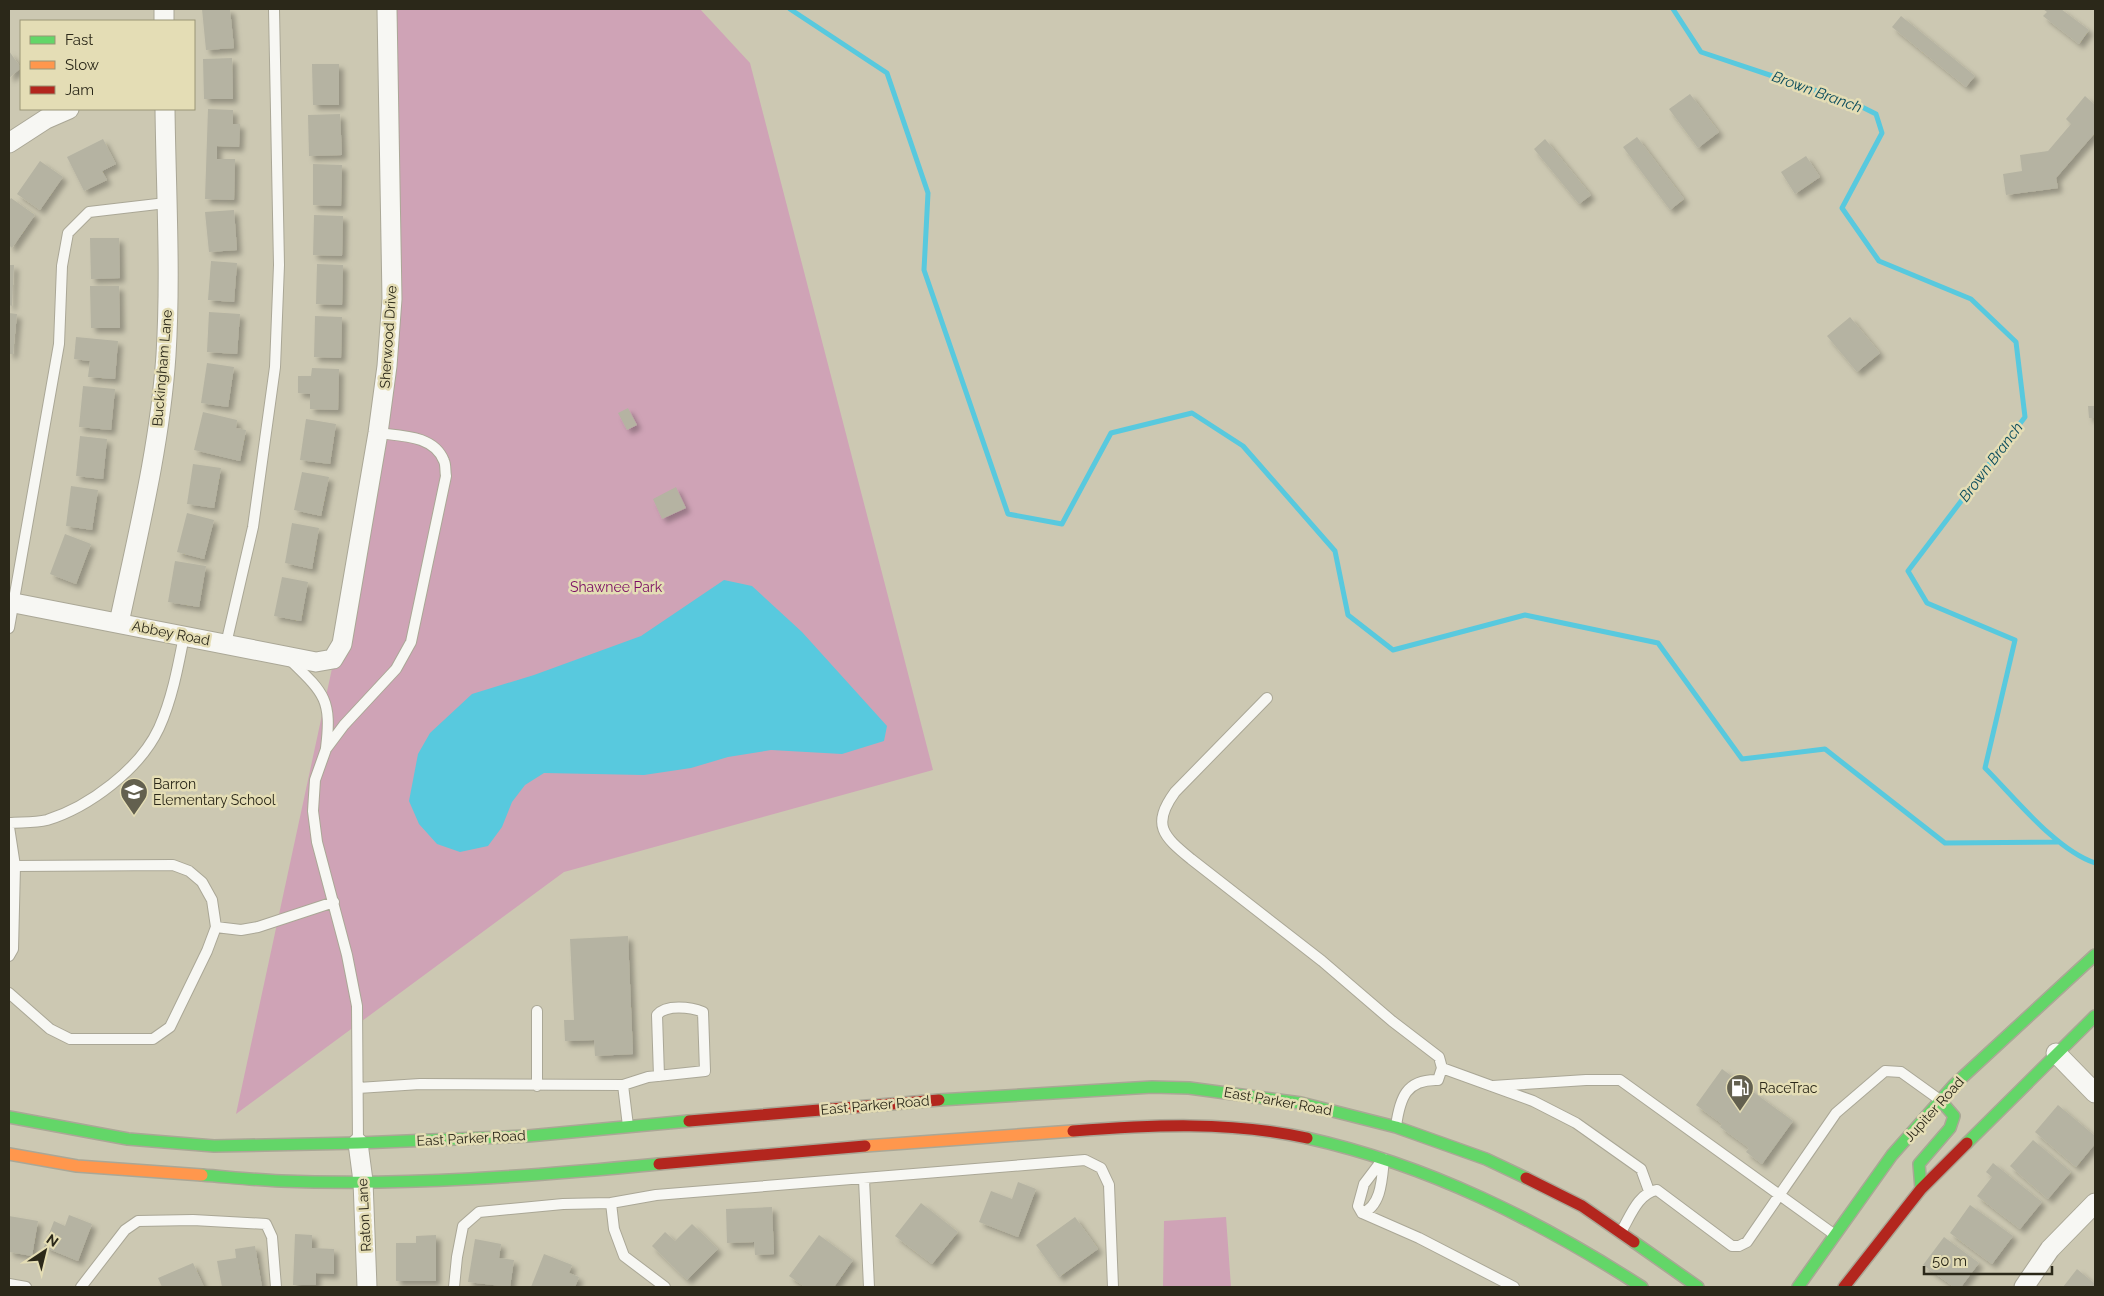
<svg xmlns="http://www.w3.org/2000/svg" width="2104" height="1296" viewBox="0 0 2104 1296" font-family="Raleway,sans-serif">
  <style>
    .green { fill: #cfa3b6 }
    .water { fill: #58c9de }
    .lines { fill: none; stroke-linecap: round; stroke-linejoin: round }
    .stream { stroke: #58c9de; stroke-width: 5 }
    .building { fill: #b5b3a2; filter: url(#shadow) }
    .lane-casing { stroke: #aaa796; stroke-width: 12 }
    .street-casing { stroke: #aaa796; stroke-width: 21 }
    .fast-casing { stroke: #aaa796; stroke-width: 14 }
    .slow-casing { stroke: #aaa796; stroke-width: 14 }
    .jam-casing { stroke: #aaa796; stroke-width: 14 }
    .lane { stroke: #f7f7f3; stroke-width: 10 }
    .street { stroke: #f7f7f3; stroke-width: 19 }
    .fast { stroke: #63d668; stroke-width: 11 }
    .slow { stroke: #ff974d; stroke-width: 11 }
    .jam { stroke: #b3261e; stroke-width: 11 }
    .labels { text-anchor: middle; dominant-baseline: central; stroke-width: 5; stroke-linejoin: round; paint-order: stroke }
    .street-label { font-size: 14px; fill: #2b2819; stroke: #e4ddb5 }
    .park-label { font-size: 14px; fill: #7a0b63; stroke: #e4ddb5 }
    .poi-label { font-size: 14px; fill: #2b2819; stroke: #e4ddb5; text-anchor: start }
    .water-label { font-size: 15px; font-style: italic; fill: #094b5b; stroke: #e4ddb5 }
  </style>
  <defs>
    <filter id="shadow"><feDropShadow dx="4.5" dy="4.5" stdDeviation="2.5" flood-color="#0004"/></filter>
  </defs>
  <rect width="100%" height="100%" fill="#ccc8b2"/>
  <path class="green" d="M387,9H700L750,63L933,770L564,872L236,1114L397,367Z
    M1226,1217L1231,1287H1163L1164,1221Z"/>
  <path class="water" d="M724,580L752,586L802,632L887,726L884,741L842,754L771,750L728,757L691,768L644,775L544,773L525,785L512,802L502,827L488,846L460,852L437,844L419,824L409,801L418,754L430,733L472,694L534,675L641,636Z"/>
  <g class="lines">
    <path class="stream" d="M790,9L887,73L928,193L924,270L1008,514L1062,524L1111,433L1192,413L1243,446L1335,551L1348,615L1393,650L1525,615L1658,643L1742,759L1825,749L1945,843L2058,842
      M1673,9L1701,52L1856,104L1876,114L1882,133L1842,208L1879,261L1971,299L2016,342L2025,417L1908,571L1927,603L2015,640L1985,768C2015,798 2056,850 2095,863"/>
  </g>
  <path class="building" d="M202,9H230L234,48L206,50Z
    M2043,9H2061L2089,30L2079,44L2043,16L2047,12Z
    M1901,16L1975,76L1966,87L1892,27Z
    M9,51L21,68L9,78Z
    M232,58L233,99H204L203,59Z
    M312,64H339V105H313Z
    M1690,94L1719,132L1698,148L1669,109Z
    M2085,96L2095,105V135L2094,134L2056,178L2058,188L2006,195L2003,174L2022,171L2020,155L2048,151L2071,124L2066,119Z
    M208,109L233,110V124H240L239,147L217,146V159H235L234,200L205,199Z
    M340,114L342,155L309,156L308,115Z
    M1637,137L1684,199L1670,210L1623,147Z
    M103,139L116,164L102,171L107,180L84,191L67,157Z
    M1545,139L1591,195L1579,204L1534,149Z
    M1806,156L1820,177L1795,194L1781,172Z
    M40,161L63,177L40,210L17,194Z
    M313,164L342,165L341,206L313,205Z
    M11,198L35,215L12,248L9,245V201Z
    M234,210L237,250L209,252L205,212Z
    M314,215L343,216L342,256L313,255Z
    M90,238H119L120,278L91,279Z
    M211,261L237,263L234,302L208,300Z
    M317,264L343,265L342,305L316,304Z
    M9,265H14L12,306L9,305Z
    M90,286H119L120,328H91Z
    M209,312L240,314L237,354L207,352Z
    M9,313L17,314L13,354H9Z
    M315,316L342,317L341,358L314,357Z
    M1850,317L1880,353L1857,372L1827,336Z
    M76,337L118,341L115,379L88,377L90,361L74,359Z
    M207,363L234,367L228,407L201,403Z
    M312,368L339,369L338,410L310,409V394L298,393V376H311Z
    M83,386L115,389L111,430L79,427Z
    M2088,406H2095V418H2089Z
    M628,408L637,425L627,430L618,413Z
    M203,412L237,420L236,428L246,430L240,461L194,450Z
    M306,419L336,424L330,464L300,460Z
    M80,436L107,439L103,479L76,476Z
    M193,464L221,468L214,508L187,504Z
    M302,472L329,477L321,516L294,510Z
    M71,486L98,490L92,530L66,526Z
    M676,487L686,508L662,519L653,499Z
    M187,513L214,520L204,559L177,552Z
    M292,523L319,528L312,569L285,563Z
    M65,534L91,544L76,584L50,574Z
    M175,561L206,566L199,607L168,602Z
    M282,577L308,582L301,621L274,616Z
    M628,936L633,1054L595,1056L594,1040L565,1041L564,1020H574L570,939Z
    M1722,1069L1793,1121L1762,1164L1746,1152L1749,1148L1720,1127L1722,1124L1696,1105Z
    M2058,1105L2095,1136V1144L2076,1167L2035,1132Z
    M2033,1140L2071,1172L2048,1199L2010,1166Z
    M1993,1163L2042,1202L2020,1229L1977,1196L1992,1177L1986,1172Z
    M1018,1182L1036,1189L1018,1237L979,1222L991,1191L1012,1199Z
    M921,1203L958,1232L932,1264L895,1236Z
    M1970,1205L2013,1236L1992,1264L1950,1233Z
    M772,1207L774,1254L755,1255L754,1242L727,1243L726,1209Z
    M69,1215L92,1224L78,1261L44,1247L54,1221L65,1226Z
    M9,1216L38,1221L32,1256L9,1252Z
    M1075,1217L1098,1249L1059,1277L1036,1245Z
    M692,1224L718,1249L687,1280L652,1246L665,1232L675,1241Z
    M295,1234L312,1235V1248L334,1249V1274L316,1273V1285H293Z
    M436,1235V1281H396V1243H416V1236Z
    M819,1235L853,1260L834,1287H805L789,1276Z
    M1944,1237L1979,1263L1961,1287H1954L1923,1265Z
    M475,1239L501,1244L499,1258L514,1260L510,1287L468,1282Z
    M255,1246L262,1287H222L217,1261L236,1258L235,1249Z
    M544,1254L572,1265L569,1273L579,1277L575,1287H531Z
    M193,1263L204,1287H162L158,1278Z
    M2077,1269L2095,1284V1287H2063Z"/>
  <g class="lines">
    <defs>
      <path id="lane" d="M9,628L59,344L62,266L68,233L89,212L166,203
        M226,644L253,527L275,367L279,265L274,9
        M290,660C324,693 332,699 326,748
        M1267,698L1175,792C1151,825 1163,836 1191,859L1322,961L1392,1021L1439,1057L1442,1068L1438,1080C1406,1079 1400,1098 1396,1126
        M9,823C21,822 35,823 47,820C89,807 140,769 159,728C172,699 178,667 184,636
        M9,827L15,866L13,949L9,956
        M216,927L241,930L258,927L334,902
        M9,993L50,1029L70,1039H153L170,1027L207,951L216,927L212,900L202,882L189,871L173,865L15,866
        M537,1011V1086
        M1442,1068L1533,1101L1576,1123L1641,1169L1649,1191
        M623,1085L648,1077L705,1071L703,1012C691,1007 666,1004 657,1015L659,1076
        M1493,1086L1586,1080H1620L1835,1235
        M358,1088L420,1084L623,1085L628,1126
        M358,1143L357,1006L347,955L317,842L313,811L315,780L326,749L344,725L396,669L411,642L446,476C445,472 446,465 444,461C434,435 401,436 378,433
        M1383,1159L1364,1184L1358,1206L1362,1213L1419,1238L1514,1287
        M864,1179L869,1287
        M611,1203L656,1195L1085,1160L1101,1168L1109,1185L1113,1287
        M1362,1213C1382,1206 1382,1177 1384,1159
        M1621,1232C1630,1217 1638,1193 1657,1190L1732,1246H1739L1747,1242L1836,1113L1885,1071L1901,1072L1940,1100
        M9,1284L26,1287
        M81,1287L125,1230L138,1221L193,1220L266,1224L272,1237L276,1287
        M454,1287L457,1257L463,1226L479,1212L563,1204L611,1203L614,1229L624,1256L665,1287"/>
      <path id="street" d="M164,9V21
        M9,143L46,119L69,109
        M9,602L316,662L333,659L342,644L378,433L387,366L392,299L387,9
        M119,623C138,534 160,445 166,355C171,273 166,191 165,109
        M2056,1053L2095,1093
        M358,1143L363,1181L367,1287
        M2024,1287L2050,1249L2095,1203"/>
      <path id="fast" d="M939,1100L1152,1087L1189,1088L1301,1103L1396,1127L1486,1159L1526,1178
        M9,1117L128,1139L214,1146L358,1143L528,1136L689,1121
        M1307,1138C1428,1165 1538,1220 1642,1287
        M1967,1143L2095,1016
        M202,1175C228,1177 255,1180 281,1181C407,1186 534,1176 659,1164
        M1921,1189L1919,1164L1950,1128L1954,1116L1941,1101
        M1634,1242L1698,1287
        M1798,1287L1892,1155L1954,1085L2095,955"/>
      <path id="slow" d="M865,1146L1073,1131
        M9,1154L77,1166L202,1175"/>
      <path id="jam" d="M689,1121L939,1100
        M1073,1131C1151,1125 1229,1121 1307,1138
        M659,1164L865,1146
        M1526,1178L1582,1206L1634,1242
        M1844,1287L1921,1189L1967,1143"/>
    </defs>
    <use href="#lane" class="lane-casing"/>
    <use href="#street" class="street-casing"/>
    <use href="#fast" class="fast-casing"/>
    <use href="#slow" class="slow-casing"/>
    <use href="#jam" class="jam-casing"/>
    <use href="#lane" class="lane"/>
    <use href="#street" class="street"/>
    <use href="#fast" class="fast"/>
    <use href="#slow" class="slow"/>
    <use href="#jam" class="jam"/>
  </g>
  <defs>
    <symbol id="school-pin" viewBox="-11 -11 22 30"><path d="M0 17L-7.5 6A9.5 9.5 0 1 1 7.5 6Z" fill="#63604f" stroke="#e4ddb5"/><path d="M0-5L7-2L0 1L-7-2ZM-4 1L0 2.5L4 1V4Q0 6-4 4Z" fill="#fff"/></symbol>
    <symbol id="fuel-pin" viewBox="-11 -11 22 30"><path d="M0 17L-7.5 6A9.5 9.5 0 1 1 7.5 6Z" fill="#63604f" stroke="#e4ddb5"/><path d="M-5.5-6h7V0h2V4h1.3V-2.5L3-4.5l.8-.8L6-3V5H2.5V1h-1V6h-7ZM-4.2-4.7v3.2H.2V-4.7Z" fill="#fff"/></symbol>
  </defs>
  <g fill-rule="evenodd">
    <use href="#school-pin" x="118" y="776" width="32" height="43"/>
    <use href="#fuel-pin" x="1724" y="1072" width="32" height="43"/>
  </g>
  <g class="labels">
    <g class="street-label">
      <text transform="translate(388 337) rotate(-86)">Sherwood Drive</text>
      <text transform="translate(162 368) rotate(-85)">Buckingham Lane</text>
      <text transform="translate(171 633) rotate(11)">Abbey Road</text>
      <text transform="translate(1278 1101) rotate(10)">East Parker Road</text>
      <text transform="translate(875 1105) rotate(-5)">East Parker Road</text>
      <text transform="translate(1934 1109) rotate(-48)">Jupiter Road</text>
      <text transform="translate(471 1138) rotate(-3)">East Parker Road</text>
      <text transform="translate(364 1215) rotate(-93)">Raton Lane</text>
    </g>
    <g class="park-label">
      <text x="616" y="587">Shawnee Park</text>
    </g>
    <g class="poi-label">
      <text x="153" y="784">Barron<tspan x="153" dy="16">Elementary School</tspan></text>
      <text x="1759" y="1088">RaceTrac</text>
    </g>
    <g class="water-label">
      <text transform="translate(1817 92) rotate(20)">Brown Branch</text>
      <text transform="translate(1991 462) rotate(-53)">Brown Branch</text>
    </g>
  </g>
  <rect width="2104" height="1296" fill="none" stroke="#2b2819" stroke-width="20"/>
  <rect x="20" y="20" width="175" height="90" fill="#e4ddb5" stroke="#9a9577"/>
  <rect x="30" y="36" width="25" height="8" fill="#63d668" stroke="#9a9577"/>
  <text x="65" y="45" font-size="15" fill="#2b2819">Fast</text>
  <rect x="30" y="61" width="25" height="8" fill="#ff974d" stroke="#9a9577"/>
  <text x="65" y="70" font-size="15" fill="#2b2819">Slow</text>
  <rect x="30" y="86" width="25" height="8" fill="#b3261e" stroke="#9a9577"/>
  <text x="65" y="95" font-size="15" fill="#2b2819">Jam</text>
  <g transform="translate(45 1251) rotate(35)" stroke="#e4ddb5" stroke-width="4" paint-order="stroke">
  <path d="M0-4L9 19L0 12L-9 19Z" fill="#2b2819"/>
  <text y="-8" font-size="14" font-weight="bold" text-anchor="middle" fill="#2b2819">N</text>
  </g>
  <path d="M1924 1266v8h128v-8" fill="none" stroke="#2b2819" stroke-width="2.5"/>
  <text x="1932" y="1266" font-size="15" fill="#2b2819" stroke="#e4ddb5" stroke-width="4" paint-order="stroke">50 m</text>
</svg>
